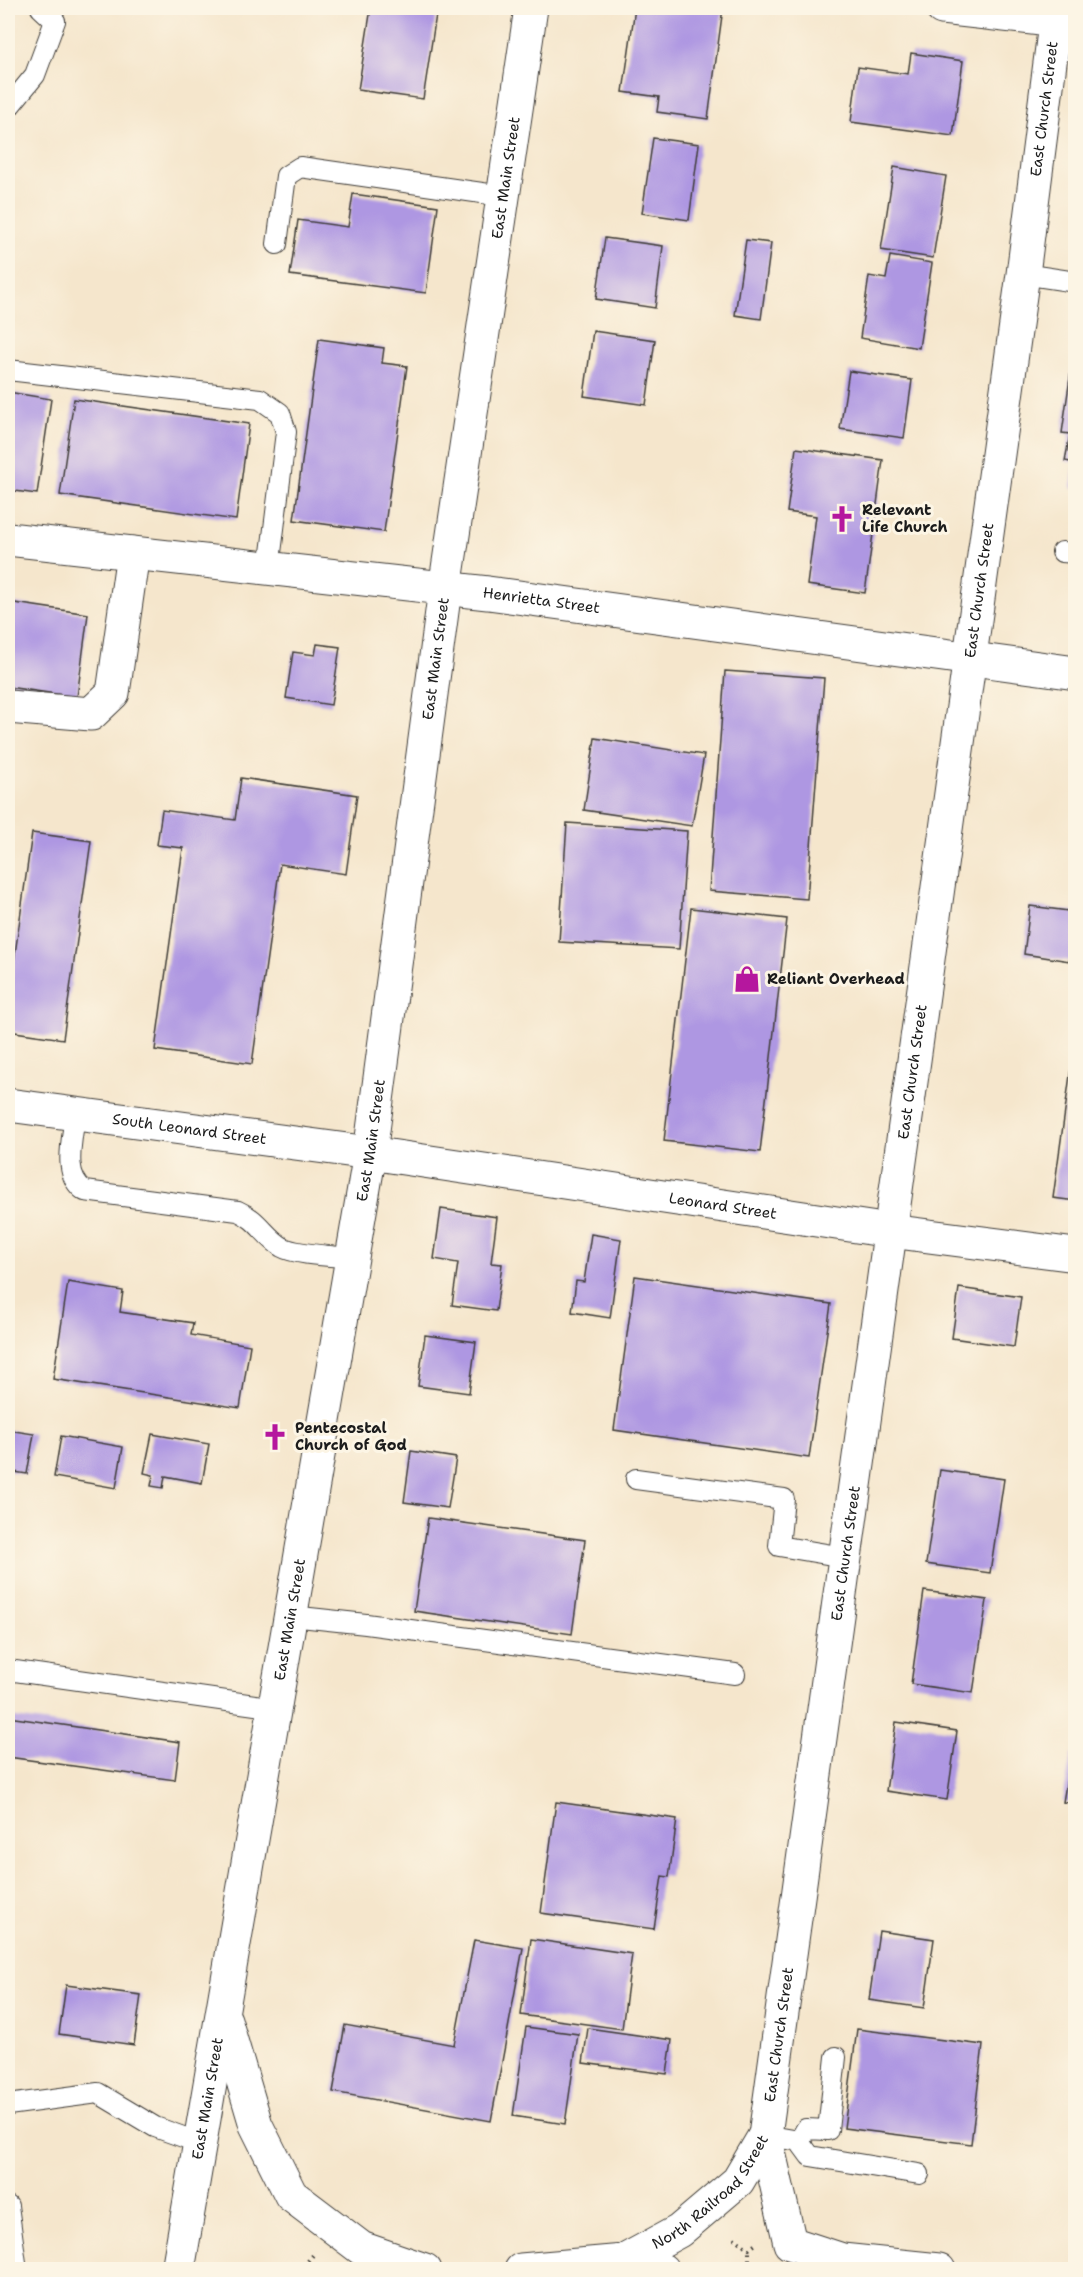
<svg xmlns="http://www.w3.org/2000/svg" width="1083" height="2277" viewBox="0 0 1083 2277" font-family="'Shantell Sans',sans-serif">
  <style>
    .building { fill: #ae97e2 }
    .lines { fill: none; stroke-linecap: round; stroke-linejoin: round }
    .lane-casing { stroke: #3d3a36; stroke-width: 22 }
    .street-casing { stroke: #3d3a36; stroke-width: 35 }
    .secondary-casing { stroke: #3d3a36; stroke-width: 35 }
    .path { stroke: #3d3a36; stroke-width: 4; stroke-dasharray: 1.5 4.5; stroke-linecap: butt }
    .lane { stroke: #fff; stroke-width: 20 }
    .street { stroke: #fff; stroke-width: 33 }
    .secondary { stroke: #fff; stroke-width: 33 }
    .labels { text-anchor: middle; dominant-baseline: central; stroke-width: 6; stroke-linejoin: round; paint-order: stroke }
    .street-label { font-size: 15px; fill: #1c1c1c; stroke: #fcf5e5 }
    .poi-label { font-size: 15px; font-weight: bold; fill: #1c1c1c; stroke: #fcf5e5; text-anchor: start }
  </style>
  <rect width="100%" height="100%" fill="#fcf5e5"/>
  <filter id="ink" filterUnits="userSpaceOnUse"><feTurbulence type="fractalNoise" baseFrequency=".0167" numOctaves="2"/><feDisplacementMap in="SourceGraphic" scale="12" xChannelSelector="R" yChannelSelector="G"/><feConvolveMatrix kernelMatrix="1 2 1 2 8 2 1 2 1" color-interpolation-filters="sRGB"/></filter>
  <filter id="wash" filterUnits="userSpaceOnUse"><feTurbulence type="fractalNoise" baseFrequency=".008" numOctaves="4" result="noise"/><feDisplacementMap in="SourceGraphic" scale="24" xChannelSelector="R" yChannelSelector="G"/><feGaussianBlur stdDeviation="1.35" result="paint"/><feColorMatrix in="noise" values="0 0 0 0 0 0 0 0 0 0 0 0 0 0 0 0 0 1.4 0 .05"/><feComposite in="paint" operator="in"/></filter>
  <g filter="url(#wash)">
    <rect width="100%" height="100%" fill="#f5e6cc"/>
    <g id="blocks">
      <path class="building" d="M371,8H437L423,99L358,90Z
        M635,8H723L708,119L657,112L659,97L623,92Z
        M911,53L963,61L953,136L851,122L858,67L908,74Z
        M653,138L699,144L689,220L642,213Z
        M894,167L946,176L933,258L881,250Z
        M353,194L438,206L426,293L290,275L298,220L348,227Z
        M605,238L663,246L655,308L596,299Z
        M746,240L771,243L761,319L735,315Z
        M890,256L932,263L919,348L860,338L869,276L886,279Z
        M593,331L655,340L646,405L584,396Z
        M319,339L384,348L382,363L407,366L384,532L294,520Z
        M849,371L912,380L904,438L840,429Z
        M1071,371L1076,372V463L1065,461L1070,434L1062,433Z
        M8,392L51,399L37,494L8,490Z
        M74,399L249,424L236,520L60,495Z
        M796,448L883,460L865,593L807,585L816,516L787,512Z
        M1074,466H1076V489L1071,488Z
        M8,602L88,614L77,697L8,687Z
        M317,644L340,647L331,705L286,698L293,652L315,655Z
        M725,671L824,678L807,899L709,891Z
        M595,738L704,755L692,826L584,810Z
        M241,778L357,795L346,874L280,864L252,1064L155,1050L183,848L157,845L162,810L235,820Z
        M567,823L687,831L679,949L559,942Z
        M32,833L91,841L63,1039L8,1031V1004Z
        M1030,906L1076,912V962L1024,954Z
        M691,908L787,919L760,1152L664,1141Z
        M1074,1046H1076V1201L1053,1198Z
        M441,1209L497,1217L491,1263L502,1264L496,1311L452,1305L458,1263L434,1259Z
        M591,1234L621,1239L610,1318L572,1312L576,1281L584,1282Z
        M635,1276L831,1304L809,1458L614,1430Z
        M68,1282L123,1291L120,1312L193,1323L191,1335L250,1345L240,1408L53,1379Z
        M959,1288L1021,1297L1014,1347L952,1338Z
        M425,1335L476,1342L469,1393L418,1386Z
        M8,1430L34,1434L27,1474L8,1471Z
        M152,1434L209,1444L202,1483L165,1476L163,1488L151,1486L153,1475L144,1473Z
        M61,1436L123,1447L116,1488L54,1477Z
        M411,1451L456,1458L448,1508L404,1502Z
        M940,1470L1004,1479L990,1573L926,1564Z
        M428,1518L585,1540L572,1634L414,1611Z
        M8,1541H12L9,1562H8Z
        M924,1591L987,1600L973,1693L911,1684Z
        M8,1717L180,1742L175,1780L8,1757Z
        M896,1722L957,1731L947,1800L886,1791Z
        M1071,1755L1076,1756V1804L1063,1802Z
        M556,1802L677,1819L669,1877L662,1876L654,1929L541,1913Z
        M879,1931L934,1939L924,2008L869,2000Z
        M531,1939L632,1954L622,2029L521,2015Z
        M474,1940L523,1948L491,2121L333,2092L345,2025L454,2045Z
        M66,1985L141,1995L134,2045L59,2034Z
        M526,2027L578,2034L565,2124L513,2116Z
        M588,2028L672,2040L667,2074L583,2063Z
        M857,2029L983,2045L971,2144L844,2128Z"/>
    </g>
  </g>
  <g filter="url(#ink)">
    <use href="#blocks" fill-opacity="0" stroke="#3d3a36" stroke-width="1.5"/>
    <g class="lines">
      <defs>
        <path id="lane" d="M8,108L35,75L55,21L41,8
          M277,244L286,176L300,167L503,196
          M1023,274L1076,282
          M8,370L260,399L280,413L286,432L269,569
          M1062,552L1076,553
          M75,1114C73,1139 61,1175 85,1191L238,1211C259,1220 264,1236 282,1247C296,1255 335,1256 352,1258
          M636,1479L784,1499L779,1546L844,1557
          M291,1616L366,1624L735,1674
          M8,1670L276,1708
          M8,2105L98,2093L155,2127L200,2143
          M765,2135L799,2141L810,2156L919,2174
          M799,2141L806,2129L828,2130L836,2057
          M8,2206L17,2270"/>
        <g id="street">
          <path d="M942,8L1076,23"/>
          <path id="s1" d="M8,539L488,593L1076,673"/>
          <path d="M8,707L91,714L113,693L133,553"/>
          <path id="s2" d="M8,1105L370,1153L890,1231L1076,1255"/>
          <path d="M765,2135L790,2243L842,2260L939,2270"/>
          <path d="M624,2261L662,2270"/>
        </g>
        <g id="secondary">
          <path d="M225,2020L256,2125L291,2195L361,2248L425,2270"/>
          <path id="s3" d="M178,2270L370,1153L445,589L531,8"/>
          <path id="s4" d="M521,2270L624,2261L679,2231L738,2181L765,2135L1023,274L1057,8"/>
        </g>
      </defs>
      <use href="#lane" class="lane-casing"/>
      <use href="#street" class="street-casing"/>
      <use href="#secondary" class="secondary-casing"/>
      <path class="path" d="M734,2238L749,2249L756,2244
        M749,2266V2249
        M300,2270L313,2255"/>
      <use href="#lane" class="lane"/>
      <use href="#street" class="street"/>
      <use href="#secondary" class="secondary"/>
    </g>
  </g>
  <defs>
    <symbol id="church-bare" viewBox="-9 -9 18 18"><path d="M-1.2-6h2.4v3.5h3.3v2.4h-3.3V6h-2.4V-.1h-3.3v-2.4h3.3Z" fill="#b5179e" stroke="#fcf5e5" stroke-width="2.5" paint-order="stroke"/></symbol>
    <symbol id="shop-bare" viewBox="-9 -9 18 18"><path d="M-5-2.5h2.3a2.7 3.5 0 0 1 5.4 0H5L5.5 6h-11ZM-1.5-2.5h3a1.5 2.3 0 0 0-3 0Z" fill="#b5179e" stroke="#fcf5e5" stroke-width="2.5" paint-order="stroke"/></symbol>
  </defs>
  <g fill-rule="evenodd">
    <use href="#church-bare" x="823" y="500" width="38" height="38"/>
    <use href="#shop-bare" x="728" y="960" width="38" height="38"/>
    <use href="#church-bare" x="256" y="1418" width="38" height="38"/>
  </g>
  <g class="labels">
    <g class="street-label">
      <text stroke="none"><textPath href="#s4" startOffset="2342">East Church Street</textPath></text>
      <text stroke="none"><textPath href="#s3" startOffset="2118">East Main Street</textPath></text>
      <text stroke="none"><textPath href="#s4" startOffset="1856">East Church Street</textPath></text>
      <text stroke="none"><textPath href="#s1" startOffset="537">Henrietta Street</textPath></text>
      <text stroke="none"><textPath href="#s3" startOffset="1632">East Main Street</textPath></text>
      <text stroke="none"><textPath href="#s4" startOffset="1370">East Church Street</textPath></text>
      <text stroke="none"><textPath href="#s2" startOffset="183">South Leonard Street</textPath></text>
      <text stroke="none"><textPath href="#s3" startOffset="1146">East Main Street</textPath></text>
      <text stroke="none"><textPath href="#s2" startOffset="722">Leonard Street</textPath></text>
      <text stroke="none"><textPath href="#s4" startOffset="884">East Church Street</textPath></text>
      <text stroke="none"><textPath href="#s3" startOffset="660">East Main Street</textPath></text>
      <text stroke="none"><textPath href="#s4" startOffset="398">East Church Street</textPath></text>
      <text stroke="none"><textPath href="#s3" startOffset="174">East Main Street</textPath></text>
      <text stroke="none"><textPath href="#s4" startOffset="216">North Railroad Street</textPath></text>
    </g>
    <g class="poi-label">
      <text x="862" y="510">Relevant<tspan x="862" dy="17">Life Church</tspan></text>
      <text x="767" y="979">Reliant Overhead</text>
      <text x="295" y="1428">Pentecostal<tspan x="295" dy="17">Church of God</tspan></text>
    </g>
  </g>
  <rect width="1083" height="2277" fill="none" stroke="#fcf5e5" stroke-width="30"/>
</svg>
